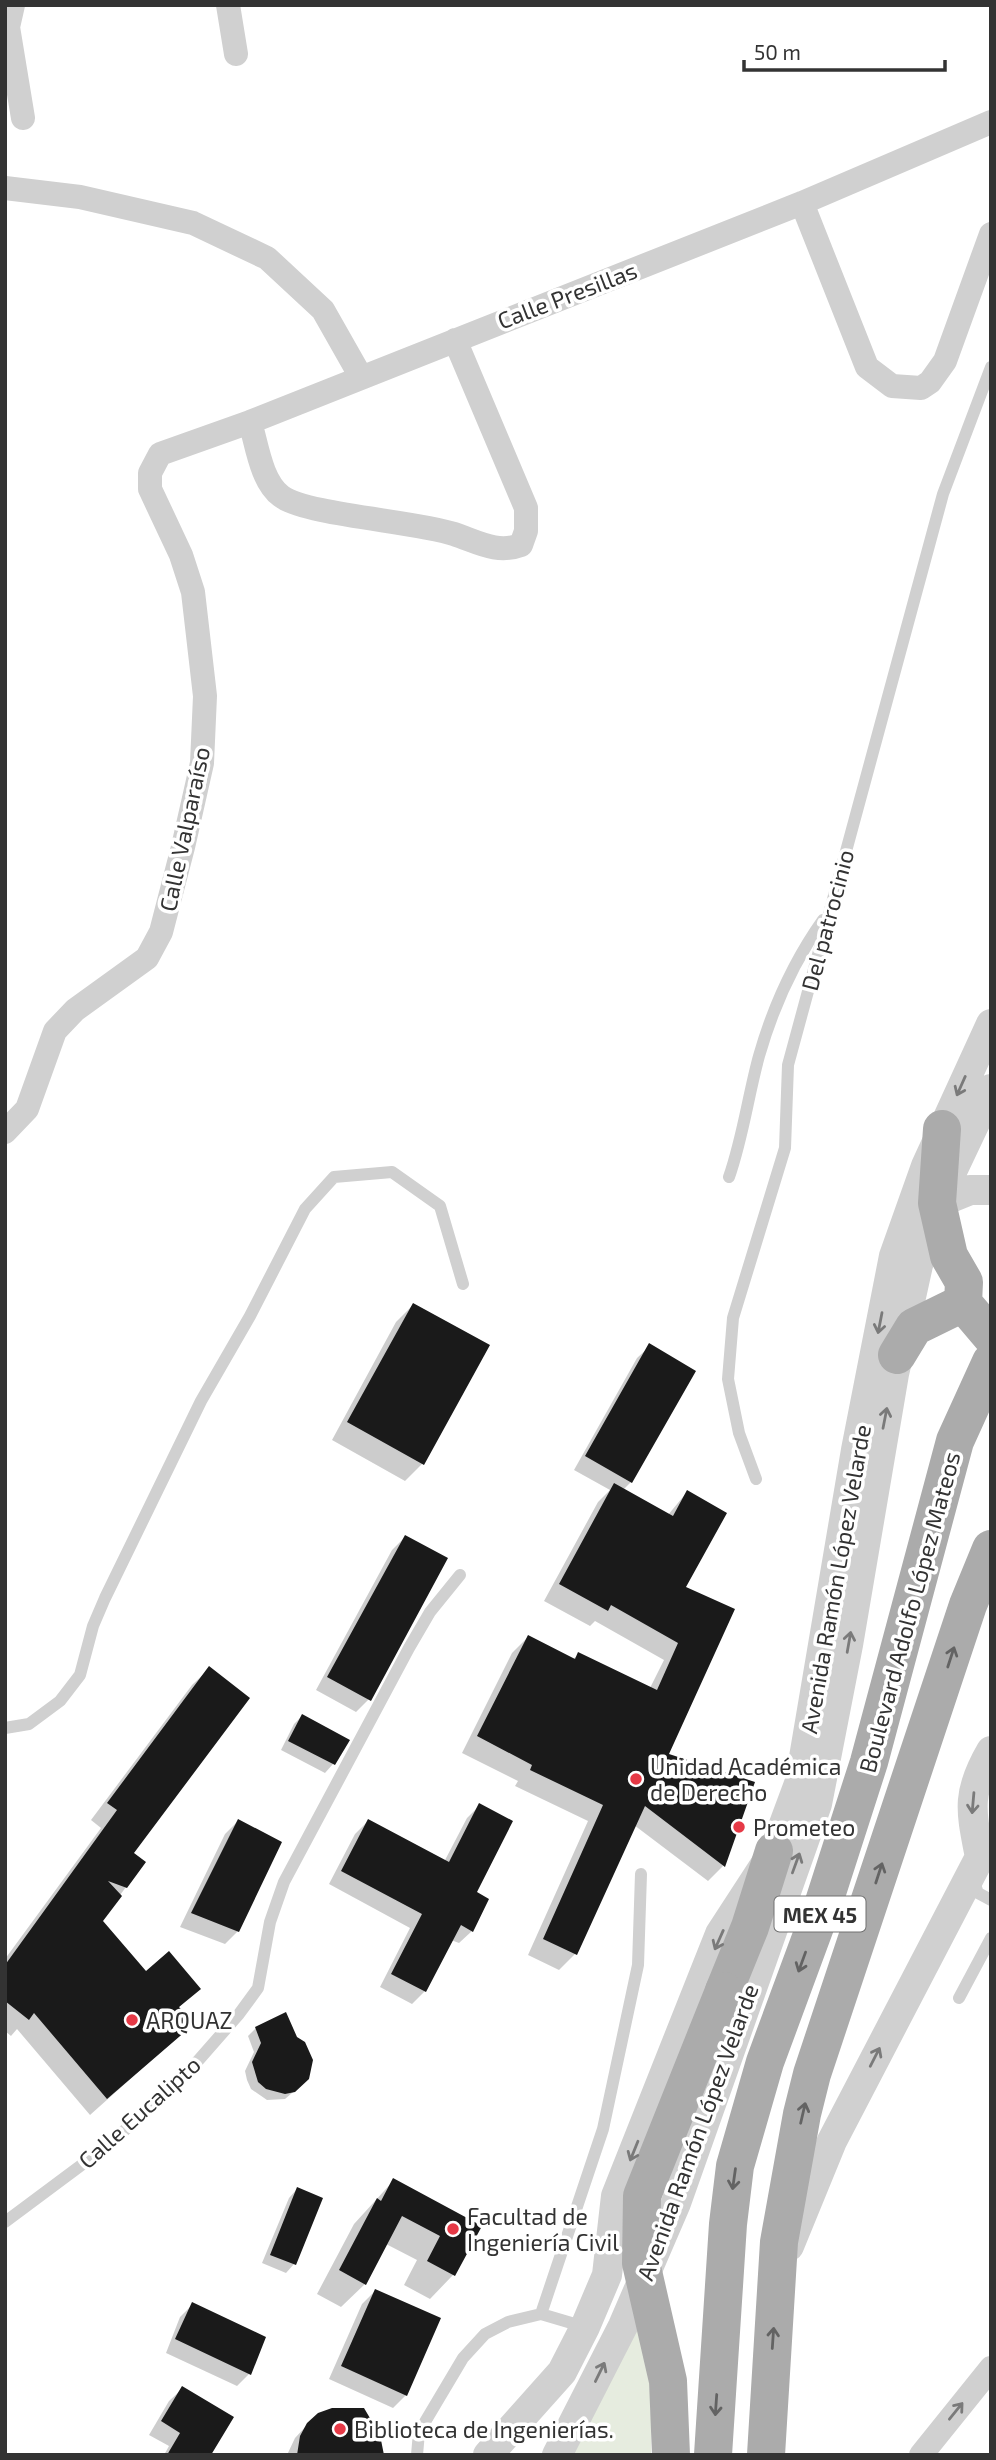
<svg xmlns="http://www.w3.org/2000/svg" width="996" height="2460" viewBox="0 0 996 2460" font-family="'Exo 2',sans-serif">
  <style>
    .green { fill: #e6ecdf }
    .shadow { fill: #0003 }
    .building { fill: #1a1a1a }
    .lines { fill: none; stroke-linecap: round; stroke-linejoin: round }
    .service { stroke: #d0d0d0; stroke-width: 12 }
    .minor { stroke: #d0d0d0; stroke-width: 24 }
    .tertiary { stroke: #d0d0d0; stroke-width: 30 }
    .primary { stroke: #ababab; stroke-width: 38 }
    .primary-bridge { stroke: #ababab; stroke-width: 38 }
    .oneway { stroke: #7a7a7a }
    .oneway2 { stroke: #636363 }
    .poi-dot { fill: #e63946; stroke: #fff; stroke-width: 2.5 }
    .labels { text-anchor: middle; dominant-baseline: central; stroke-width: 7; stroke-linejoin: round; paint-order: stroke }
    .shield { fill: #fff; stroke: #707070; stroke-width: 2 }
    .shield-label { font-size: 21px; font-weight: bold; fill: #333 }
    .street-label { font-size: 23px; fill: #333; stroke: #fff }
    .poi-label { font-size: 23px; fill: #333; stroke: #fff; text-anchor: start }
  </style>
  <rect width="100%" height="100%" fill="#fff"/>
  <path class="green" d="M637,2296C649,2349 652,2400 651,2455H544Z"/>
  <path class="shadow" d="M413,1305L487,1346L422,1464L405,1481L332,1440L396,1322Z
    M650,1346L631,1482L623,1490L668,1515L687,1492L683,1588L733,1610L667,1755L723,1866L708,1881L634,1825L575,1954L559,1970L528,1955L588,1821L515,1786L518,1781L462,1753L512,1653L528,1637L572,1660L579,1654L650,1688L664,1660L595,1621L590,1626L544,1601L598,1502L610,1490L574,1470L637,1358Z
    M405,1537L369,1699L356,1712L316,1690L392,1550Z
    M209,1669L132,1853L126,1887L101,1921L145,1974L198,1989L178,2008L192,2024L90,2115L17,2029L11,2036L5,2031V1959L101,1828L91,1820L192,1685Z
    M302,1716L333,1764L325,1773L281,1750L294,1724Z
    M480,1805L472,1931L459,1943L451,1940L425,1991L412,2004L380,1987L410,1928L329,1884L355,1834L368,1821L444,1862L467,1818Z
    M238,1821V1931L225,1944L180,1927L225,1834Z
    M256,2028L299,2087L285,2099L267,2100L251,2089L247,2080L245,2071L254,2052L248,2036Z
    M394,2180L480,2226L453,2275L430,2299L404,2285L417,2260L386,2244L365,2284L341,2307L317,2294L354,2224Z
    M297,2189L294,2264L286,2273L262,2263L289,2198Z
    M375,2291L406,2395L393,2408L329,2379L362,2304Z
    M193,2304L249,2374L237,2386L166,2353L180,2317Z
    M182,2389L209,2455H164L169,2446L149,2435L169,2401Z
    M308,2424L380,2455H287L295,2438Z"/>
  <path class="building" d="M413,1303L490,1345L424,1465L347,1422Z
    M649,1343L696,1371L632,1483L585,1456Z
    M614,1483L673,1516L687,1490L727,1513L686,1587L735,1609L669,1754L755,1782L725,1867L645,1806L577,1955L543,1939L603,1805L530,1770L532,1765L477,1736L528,1635L575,1659L578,1652L657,1690L678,1643L611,1605L608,1611L559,1584Z
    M405,1535L448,1558L371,1701L327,1677Z
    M209,1666L250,1698L134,1853L146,1862L127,1888L108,1881L122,1896L103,1921L146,1971L169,1951L201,1989L179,2007L194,2024L107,2099L34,2013L29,2020L5,2001V1965L117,1810L107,1803Z
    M302,1714L350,1740L335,1765L288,1741Z
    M479,1803L513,1821L477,1892L489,1899L473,1932L461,1925L426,1992L391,1974L422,1914L341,1871L368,1819L449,1862Z
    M238,1819L282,1842L239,1932L191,1913Z
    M286,2012L297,2037L305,2042L313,2060L309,2079L295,2092L285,2094L266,2089L258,2082L252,2062L261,2043L255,2027Z
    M393,2178L482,2226L455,2276L427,2261L440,2236L402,2216L366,2285L339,2270L377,2198L381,2201Z
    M297,2187L323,2198L296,2265L270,2255Z
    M375,2289L441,2318L407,2396L341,2366Z
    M192,2302L266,2337L251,2375L175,2339Z
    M182,2386L234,2417L211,2455H167L180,2433L161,2421Z
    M332,2408H364L380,2435L384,2455H297L300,2436L307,2423L318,2413Z"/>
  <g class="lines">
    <path class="service" d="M729,1177C743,1137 748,1096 759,1056C773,1007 794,961 823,920
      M756,1479L739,1433L728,1379L733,1318L785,1148L788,1065L943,494L991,367
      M5,1728L29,1724L60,1701L80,1675L93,1626L105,1598L201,1401L250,1316L305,1209L334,1177L392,1172L440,1206L463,1284
      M973,1880L978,1893L991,1900
      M959,1998L991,1938
      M5,2222L107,2146L182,2079L239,2014L258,1988L270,1922L284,1882L409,1648L430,1612L460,1575
      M541,2314L603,2129L638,1965L641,1874
      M417,2455L419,2432L463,2358L485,2334L508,2322L541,2314L585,2327"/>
    <path class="minor" d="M13,5L8,27L23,118
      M228,5L236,54
      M5,188L80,197L193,223L267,258L323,310L361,377
      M802,203L867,367L892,386L921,388L930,382L945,361L991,234
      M250,422C257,445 261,481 281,496C306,515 415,521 454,534C478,542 497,554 521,545L526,531V508L455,340
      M5,1132L27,1109L55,1031L75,1010L147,958L161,932L183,847L202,763L205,696L193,592L181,555L150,489V473L160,454L250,422L802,203L991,122
      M921,2455L991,2368"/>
    <path class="tertiary" d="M928,1207L970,1190H991
      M980,1857C971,1811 966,1794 991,1751
      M789,2246L832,2141L980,1857L991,1842
      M488,2455L562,2372L585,2327L607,2275L616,2196L720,1934L774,1851L800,1781L856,1450L894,1256L926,1166L991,1024
      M557,2455L623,2326L676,2203L817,1804L848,1645L894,1374L918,1265L937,1203L991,1089"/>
    <path class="primary" d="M942,1129L937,1203L949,1256L964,1282L963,1303L991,1336
      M897,1355L914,1327L963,1303
      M724,1991L750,1927L774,1851
      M713,2455L728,2224L735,2166L765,2062L823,1905L869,1762L955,1441L991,1362
      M766,2455L779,2242L802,2114L812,2074L968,1605L991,1549"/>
    <path class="primary-bridge" d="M671,2455L668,2381L641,2263L642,2196L724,1991"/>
  </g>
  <defs><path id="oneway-shaft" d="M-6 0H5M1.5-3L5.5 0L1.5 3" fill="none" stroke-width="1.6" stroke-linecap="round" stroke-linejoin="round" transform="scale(1.75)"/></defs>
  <g class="oneway">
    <use href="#oneway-shaft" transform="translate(961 1086) rotate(114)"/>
    <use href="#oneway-shaft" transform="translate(880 1323) rotate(101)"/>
    <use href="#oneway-shaft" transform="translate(885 1418) rotate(-79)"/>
    <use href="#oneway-shaft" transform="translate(849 1642) rotate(-80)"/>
    <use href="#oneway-shaft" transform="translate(973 1803) rotate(95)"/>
    <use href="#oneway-shaft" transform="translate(796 1863) rotate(-70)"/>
    <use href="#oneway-shaft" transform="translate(719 1940) rotate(114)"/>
    <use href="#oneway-shaft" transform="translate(875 2057) rotate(-63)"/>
    <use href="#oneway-shaft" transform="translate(634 2151) rotate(112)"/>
    <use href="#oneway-shaft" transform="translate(600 2372) rotate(-64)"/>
    <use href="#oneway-shaft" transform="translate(956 2411) rotate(-51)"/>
  </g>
  <g class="oneway2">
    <use href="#oneway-shaft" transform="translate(951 1657) rotate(-72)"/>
    <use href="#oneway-shaft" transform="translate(879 1873) rotate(-72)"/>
    <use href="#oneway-shaft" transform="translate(802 1962) rotate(110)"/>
    <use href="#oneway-shaft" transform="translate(803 2113) rotate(-77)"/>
    <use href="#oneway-shaft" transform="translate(734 2179) rotate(98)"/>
    <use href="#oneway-shaft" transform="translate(773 2338) rotate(-86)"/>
    <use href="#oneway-shaft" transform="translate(716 2405) rotate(94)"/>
  </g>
  <g class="poi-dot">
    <circle cx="636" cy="1779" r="7"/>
    <circle cx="739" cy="1827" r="7"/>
    <circle cx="132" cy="2020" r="7"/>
    <circle cx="453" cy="2229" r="7"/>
    <circle cx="340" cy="2429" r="7"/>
  </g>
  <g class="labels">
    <rect class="shield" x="774.5" y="1896.5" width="91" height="35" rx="5"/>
    <g class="shield-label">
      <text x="820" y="1914">MEX 45</text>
    </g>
    <g class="street-label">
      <text transform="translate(567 295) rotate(-21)">Calle Presillas</text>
      <text transform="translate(184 829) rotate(-78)">Calle Valparaíso</text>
      <text transform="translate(827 920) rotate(-75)">Del patrocinio</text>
      <text transform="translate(835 1579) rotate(-80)">Avenida Ramón López Velarde</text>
      <text transform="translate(909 1612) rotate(-75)">Boulevard Adolfo López Mateos</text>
      <text transform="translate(139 2112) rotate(-42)">Calle Eucalipto</text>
      <text transform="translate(697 2132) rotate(-70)">Avenida Ramón López Velarde</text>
    </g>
    <g class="poi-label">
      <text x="650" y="1766">Unidad Académica<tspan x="650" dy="26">de Derecho</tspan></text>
      <text x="753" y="1827">Prometeo</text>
      <text x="146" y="2020">ARQUAZ</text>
      <text x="467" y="2216">Facultad de<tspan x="467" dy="26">Ingeniería Civil</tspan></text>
      <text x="354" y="2429">Biblioteca de Ingenierías.</text>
    </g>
  </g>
  <rect width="996" height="2460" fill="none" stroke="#333333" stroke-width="14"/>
  <path d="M744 60v10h201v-10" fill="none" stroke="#333333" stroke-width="3.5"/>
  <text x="754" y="60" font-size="21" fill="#333333" stroke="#ffffff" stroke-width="5" paint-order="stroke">50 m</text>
</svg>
